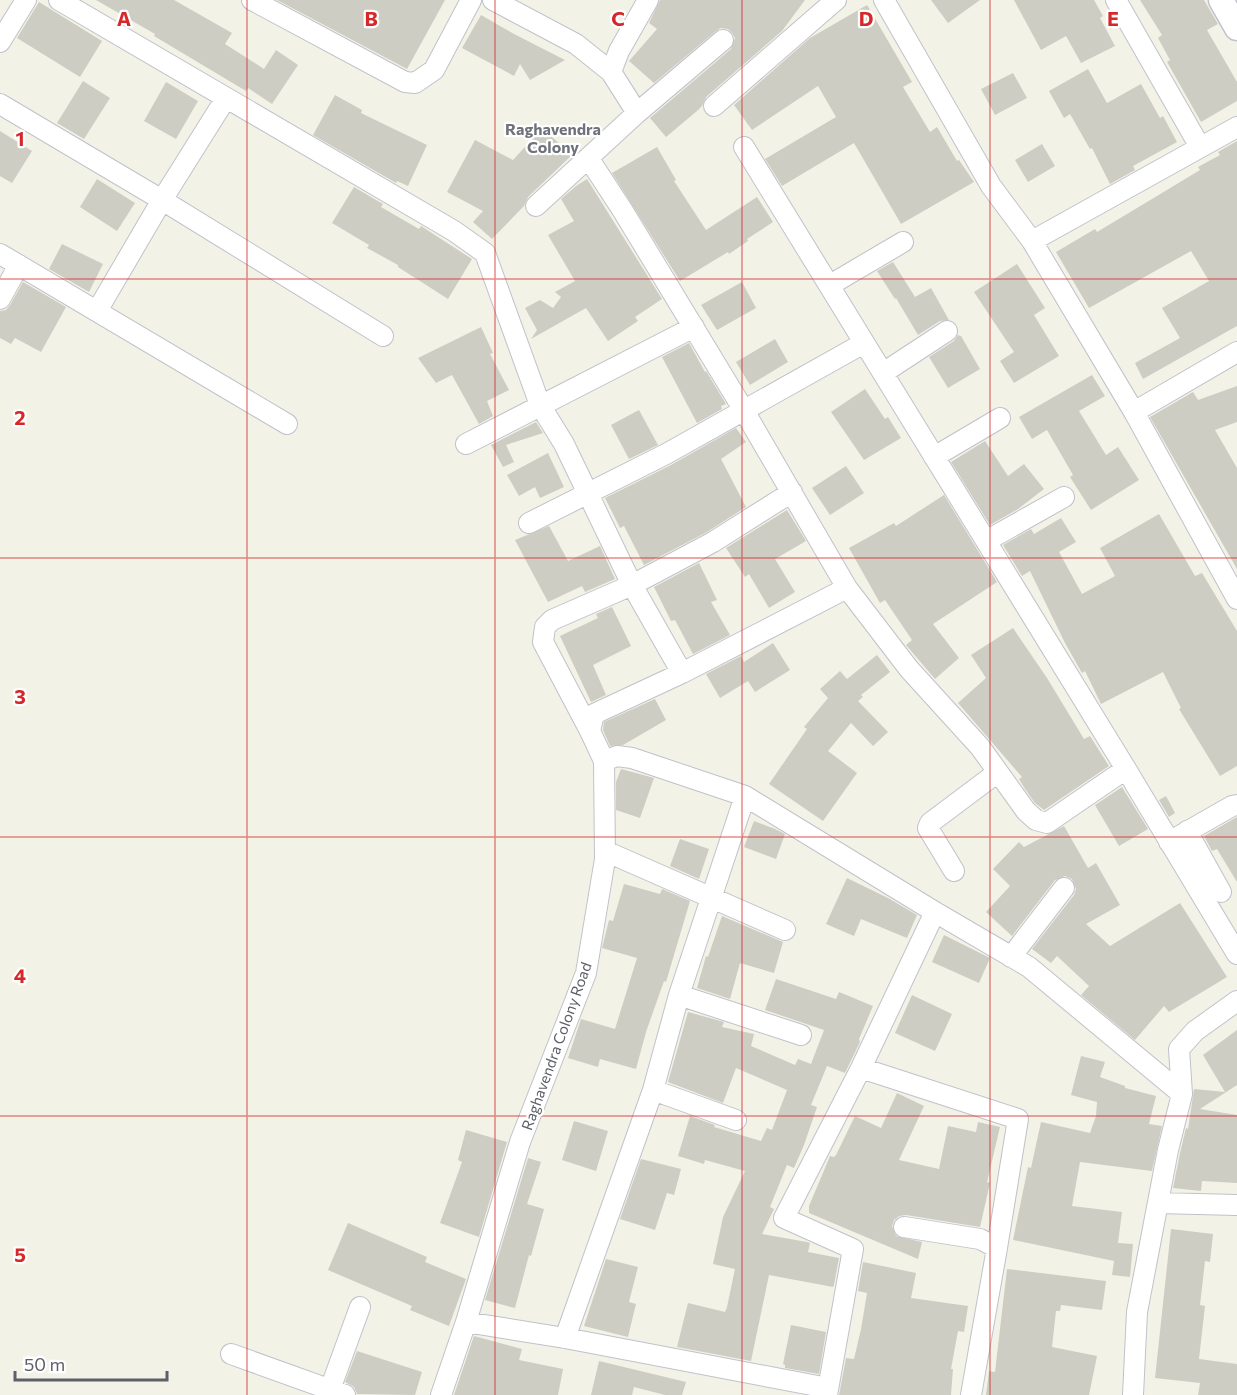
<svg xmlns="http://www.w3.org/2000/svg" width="1237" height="1395" viewBox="0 0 1237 1395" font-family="Commissioner,sans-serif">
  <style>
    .building { fill: #cdcdc4 }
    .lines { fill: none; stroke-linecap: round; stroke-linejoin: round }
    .minor-casing { stroke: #c0c2c9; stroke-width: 22 }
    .tertiary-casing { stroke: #c0c2c9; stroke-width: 27 }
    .minor { stroke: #fff; stroke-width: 20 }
    .tertiary { stroke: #fff; stroke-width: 24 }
    .grid { fill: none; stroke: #d62828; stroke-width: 1.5; stroke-opacity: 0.55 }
    .labels { text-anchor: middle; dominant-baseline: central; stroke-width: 4.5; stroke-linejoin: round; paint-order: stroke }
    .street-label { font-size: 15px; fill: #5e6069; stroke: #fff }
    .neighbourhood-label { font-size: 16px; font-weight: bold; fill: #6f727b; stroke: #fff }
    .grid-label { font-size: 20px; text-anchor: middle; font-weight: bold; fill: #d62828; stroke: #fff; stroke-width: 4.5; stroke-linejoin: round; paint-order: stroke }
  </style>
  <rect width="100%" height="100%" fill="#f2f2e7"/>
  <path class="building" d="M96,0H174L232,33L225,44L264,69L276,50L298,65L272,104L248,88L246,91L154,36L155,34Z
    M277,0H445L407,69Z
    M660,0H805L782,31L706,97L702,106L697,111L666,137L650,118L731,49L735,38L732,33L728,29L721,28L716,31L654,83L629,61L657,29L649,23Z
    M931,0H980L948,23Z
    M1014,0H1094L1103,16L1100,18L1115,46L1081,63L1066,36L1041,50Z
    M1140,0H1204L1218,24L1207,30L1237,82V101L1201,122L1167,62L1170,60L1158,38L1162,35Z
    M39,2L102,41L80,77L17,38Z
    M867,5L912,82L903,87L930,132L937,127L957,161L959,160L974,182L901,224L854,143L782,186L765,159L836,117L818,86L752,130L734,105L810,38Z
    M481,15L514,34L565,60L530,80L520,64L514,76L462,48Z
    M1088,69L1107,103L1141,84L1160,118L1163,116L1177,142L1133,166L1135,170L1110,184L1092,148L1090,149L1070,114L1064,118L1049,91Z
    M1013,73L1027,98L995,115L981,89Z
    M83,81L110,98L84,139L57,123Z
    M166,82L198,101L176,139L144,121Z
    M335,95L362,110L361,113L427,145L408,186L397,181L396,183L313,135Z
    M542,128L572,155L528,197L524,206L492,239L473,222L483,211L447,192L475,140L513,160Z
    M0,131L32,151L12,183L0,176Z
    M1237,141V326L1143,379L1135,363L1180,338L1162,308L1209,281L1191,251L1089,308L1056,252L1095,229L1097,232L1157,196L1200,170L1198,167L1220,155L1218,152Z
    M1042,144L1055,166L1028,182L1015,160Z
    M657,147L676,180L674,181L706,230L757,197L773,222L747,239L748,241L729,254L728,252L680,281L612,173Z
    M97,179L135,203L117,231L80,207Z
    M587,179L662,299L635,317L638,321L608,341L586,308L531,339L537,330L525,308L540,300L553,308L561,297L555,292L575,281L548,235L574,221L561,199L576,186Z
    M354,187L383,204L381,207L419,229L421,226L472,259L448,299L398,267V265L367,248L369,245L332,223Z
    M62,244L103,264L89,292L49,269Z
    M893,262L915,297L931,288L949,320L940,321L918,335L896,298L895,299L877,271Z
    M1017,264L1045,308L1034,315L1059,356L1014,383L1000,361L1014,352L974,292Z
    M23,282L66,307L41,352L15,338L11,344L0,338V311L6,310L10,305Z
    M742,282L756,308L717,330L701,305Z
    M481,327L493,353L490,354L509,390L487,401L493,416L479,424L452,375L436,383L418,358Z
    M958,335L961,336L980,369L948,388L929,357L954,341Z
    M775,339L788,362L750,385L736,362Z
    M689,343L705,372L706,371L726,404L721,406L722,409L697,423L662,357Z
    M1092,375L1105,396L1079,411L1106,455L1118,447L1139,480L1091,510L1070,477L1073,475L1047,430L1032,439L1019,417Z
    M1237,386V422L1215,430L1237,468V569L1150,417L1193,392L1198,400Z
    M865,389L885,419L888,417L901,438L864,460L831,412Z
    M639,410L658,445L629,459L611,425Z
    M536,422L543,433L506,445L514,462L503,467L491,445Z
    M736,428L746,442L721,459L746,507L707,532L644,565L624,526L620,528L605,498L671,465Z
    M985,441L1008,476L1024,464L1044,489L1018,509L990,525L951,462Z
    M548,453L564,487L540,498L535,487L519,496L507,475Z
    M846,466L864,493L830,515L812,488Z
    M944,495L997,582L933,624L959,658L935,679L906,645L912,640L885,600L880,603L849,548L894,523L896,526Z
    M787,510L806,541L775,559L795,592L769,608L749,574L745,577L726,548Z
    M1159,514L1195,576L1202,573L1237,631V766L1220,776L1179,709L1181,708L1163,672L1101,704L1085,671L1082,673L1065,643L1030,571L1022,576L1003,545L1031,529L1034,534L1061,518L1076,542L1059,552L1082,594L1115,576L1100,548Z
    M549,526L568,561L600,546L615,579L585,592L582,586L548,602L515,540Z
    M699,563L717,600L711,602L730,635L693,654L675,620L671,621L654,587Z
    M612,607L631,646L593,665L606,695L591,702L560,636L598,618L596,614Z
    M1013,628L1047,678L1084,739L1090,736L1109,766L1044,810L1035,803L1025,789L1019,779L1022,777L958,703L986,678L971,655Z
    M773,643L790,670L755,692L748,681L720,698L706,674L741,656L744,662Z
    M877,655L890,672L861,695L863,697L858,701L888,732L873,746L851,723L828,751L857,773L823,821L769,784L807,729L804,727L828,698L820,689L840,671L847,679Z
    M655,699L666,720L623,745L610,746L603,730L604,722Z
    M621,769L654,778L640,818L616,810V782Z
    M1122,787L1148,829L1119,846L1095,805Z
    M1166,796L1175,813L1169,817L1159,800Z
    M1237,817V882L1217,849L1212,851L1204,836Z
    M754,821L775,829L785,834L776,859L744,847Z
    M1064,826L1088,868L1096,863L1120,905L1086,924L1110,946L1180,903L1227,977L1169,1012L1164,1006L1135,1040L1081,995L1089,986L1057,956L1051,963L1032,949L1074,895L1076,889L1072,879L1065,876L1055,880L1012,936L986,912L1010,886L993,869L1019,842L1024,847Z
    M680,839L709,849L699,879L670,866Z
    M847,878L888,898L917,915L907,938L861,919L854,936L826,924Z
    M624,884L660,894L662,889L690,901L666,982L664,981L646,1032L636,1069L600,1059L598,1067L568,1058L581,1019L615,1029L637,958L602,948L609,920L613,921Z
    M722,916L783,942L774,973L740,963L730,999L697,988L706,956L708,957Z
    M944,935L990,958L979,983L932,962Z
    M776,979L836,999L839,992L873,1006L859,1039L860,1042L845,1073L827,1066L811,1105L817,1107L804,1145L794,1168L787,1165L770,1207L774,1209L762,1234L807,1242L810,1243L808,1252L839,1258L834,1285L833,1287L769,1275L751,1361L677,1347L688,1303L725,1312L727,1307L735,1269L713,1264L723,1217L745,1171L705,1160L704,1164L678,1156L690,1116L715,1125L714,1127L761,1141L767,1128L772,1130L787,1090L736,1068L723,1103L668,1082L688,1012L724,1022L722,1027L754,1034L751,1046L795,1065L798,1059L811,1064L824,1030L765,1010Z
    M912,995L952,1014L935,1051L895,1033Z
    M1237,1030V1085L1200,1109L1237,1115V1183L1202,1181L1201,1191L1173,1188L1180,1153L1186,1128L1188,1129L1194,1089L1225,1092L1203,1055Z
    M1081,1056L1105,1062L1100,1077L1125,1086V1088L1156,1096L1149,1124L1162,1126L1152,1171L1080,1162L1072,1206L1122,1212L1118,1243L1133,1244L1130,1277L1112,1275L1114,1261L1013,1240L1028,1167L1031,1168L1041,1122L1090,1133L1096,1116L1097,1102L1071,1095Z
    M897,1093L924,1106L899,1160L939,1169L948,1126L976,1132L978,1122L1000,1127L987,1182L990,1183L980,1227L906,1215L899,1216L894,1220L892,1226L896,1236L922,1242L918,1259L809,1213V1206L830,1156L834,1157L836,1155L855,1116L881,1128Z
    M574,1121L608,1131L596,1171L562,1160Z
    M466,1130L507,1142L479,1237L440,1223L462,1162L458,1160Z
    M528,1158L541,1162L527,1204L544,1209L531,1256L529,1255L515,1308L485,1300Z
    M641,1159L681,1169L674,1195L667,1193L655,1230L620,1219Z
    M348,1223L427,1257L425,1262L466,1279L449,1326L410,1310L412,1306L328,1270Z
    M1171,1229L1213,1234L1210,1262L1205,1261L1200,1305L1205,1306L1199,1359L1237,1364V1395H1198L1200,1383L1155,1378Z
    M606,1259L638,1267L629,1302L636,1304L628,1337L584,1326Z
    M863,1262L916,1273L911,1298L968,1306L964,1332L958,1331L951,1369H953L951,1395H839L846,1358L854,1359L861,1329L867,1293L858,1291Z
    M1007,1269L1106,1281L1102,1310L1061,1305L1060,1311H1056L1052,1347L1097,1356L1089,1395H986L989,1371L995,1372Z
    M791,1325L826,1332L819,1374L785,1368V1365L783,1364Z
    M474,1336L522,1349L519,1360L563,1369L558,1395H454Z
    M357,1351L422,1372L415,1395L357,1394L354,1387L345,1382Z
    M599,1361L686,1382L682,1395H665L634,1387L632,1395H591Z"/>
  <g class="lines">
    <defs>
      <path id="minor" d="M59,0L454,231L485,253L540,405L564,444L632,585L682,673
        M252,0L405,82L415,83L434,70L471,0
        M493,0L576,44L611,72
        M884,0L991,186L1032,241L1134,412L1237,599
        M1116,0L1200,147
        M0,42L26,0
        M0,104L162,200L383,336
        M714,106L836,0
        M637,113L611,72L619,51L648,0
        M744,147L1126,769L1237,954
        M589,159L623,211L743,409L847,588L909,669L980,747L1026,811L1036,820L1047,823L1126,769
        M536,206L637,113L723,40
        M1032,241L1237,127
        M0,254L287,424
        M830,285L903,242
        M0,299L19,265
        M97,311L162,200L226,98
        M883,373L947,331
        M1134,412L1237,352
        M466,444L694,327
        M934,457L1000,418
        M529,523L666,454L864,343
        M986,541L1064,497
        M590,731L543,642L545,627L552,620L632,585L713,542L792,492
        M604,761L617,756L632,758L745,796L935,912L1029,967L1182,1094
        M1187,831L1221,892
        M1169,842L1232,806L1237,805
        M605,851L785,930
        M954,871L928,828L930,823L998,772
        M1011,957L1064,888
        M679,995L801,1035
        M861,1068L1018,1119L997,1248L971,1395
        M653,1090L736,1120
        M1158,1203L1237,1205
        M904,1227L980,1239L997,1248
        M466,1322L565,1338L828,1388
        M565,1338L653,1090L679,995L745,796
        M231,1354L345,1395
        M328,1395L360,1307
        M441,1395L466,1322L520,1142L586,973L605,859L604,761L590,731L594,714L682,673L847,588
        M827,1395L853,1249L784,1218L861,1068L935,912
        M1133,1395L1137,1312L1168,1150L1182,1094L1179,1049L1195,1031L1237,1001"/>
      <path id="tertiary" d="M1221,0L1237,28"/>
    </defs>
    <use href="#minor" class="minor-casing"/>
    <use href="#tertiary" class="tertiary-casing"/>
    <use href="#minor" class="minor"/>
    <use href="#tertiary" class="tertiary"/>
  </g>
  <path class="grid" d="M247,0V1395M495,0V1395M742,0V1395M990,0V1395M0,279H1237M0,558H1237M0,837H1237M0,1116H1237"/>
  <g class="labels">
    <g class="street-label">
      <text transform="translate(556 1046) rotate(-70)">Raghavendra Colony Road</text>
    </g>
    <g class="neighbourhood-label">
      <text x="553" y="128">Raghavendra<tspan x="553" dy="18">Colony</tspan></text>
    </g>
  </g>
  <g class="grid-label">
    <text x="124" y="26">A</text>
    <text x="371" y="26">B</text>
    <text x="618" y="26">C</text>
    <text x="866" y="26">D</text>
    <text x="1113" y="26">E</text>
    <text x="20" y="146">1</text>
    <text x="20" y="425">2</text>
    <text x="20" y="704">3</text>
    <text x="20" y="983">4</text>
    <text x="20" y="1262">5</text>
  </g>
  <path d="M15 1371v9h152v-9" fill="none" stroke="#5e6069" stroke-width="3"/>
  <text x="24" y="1371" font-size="18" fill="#5e6069" stroke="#ffffff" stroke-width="4.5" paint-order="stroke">50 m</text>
</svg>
